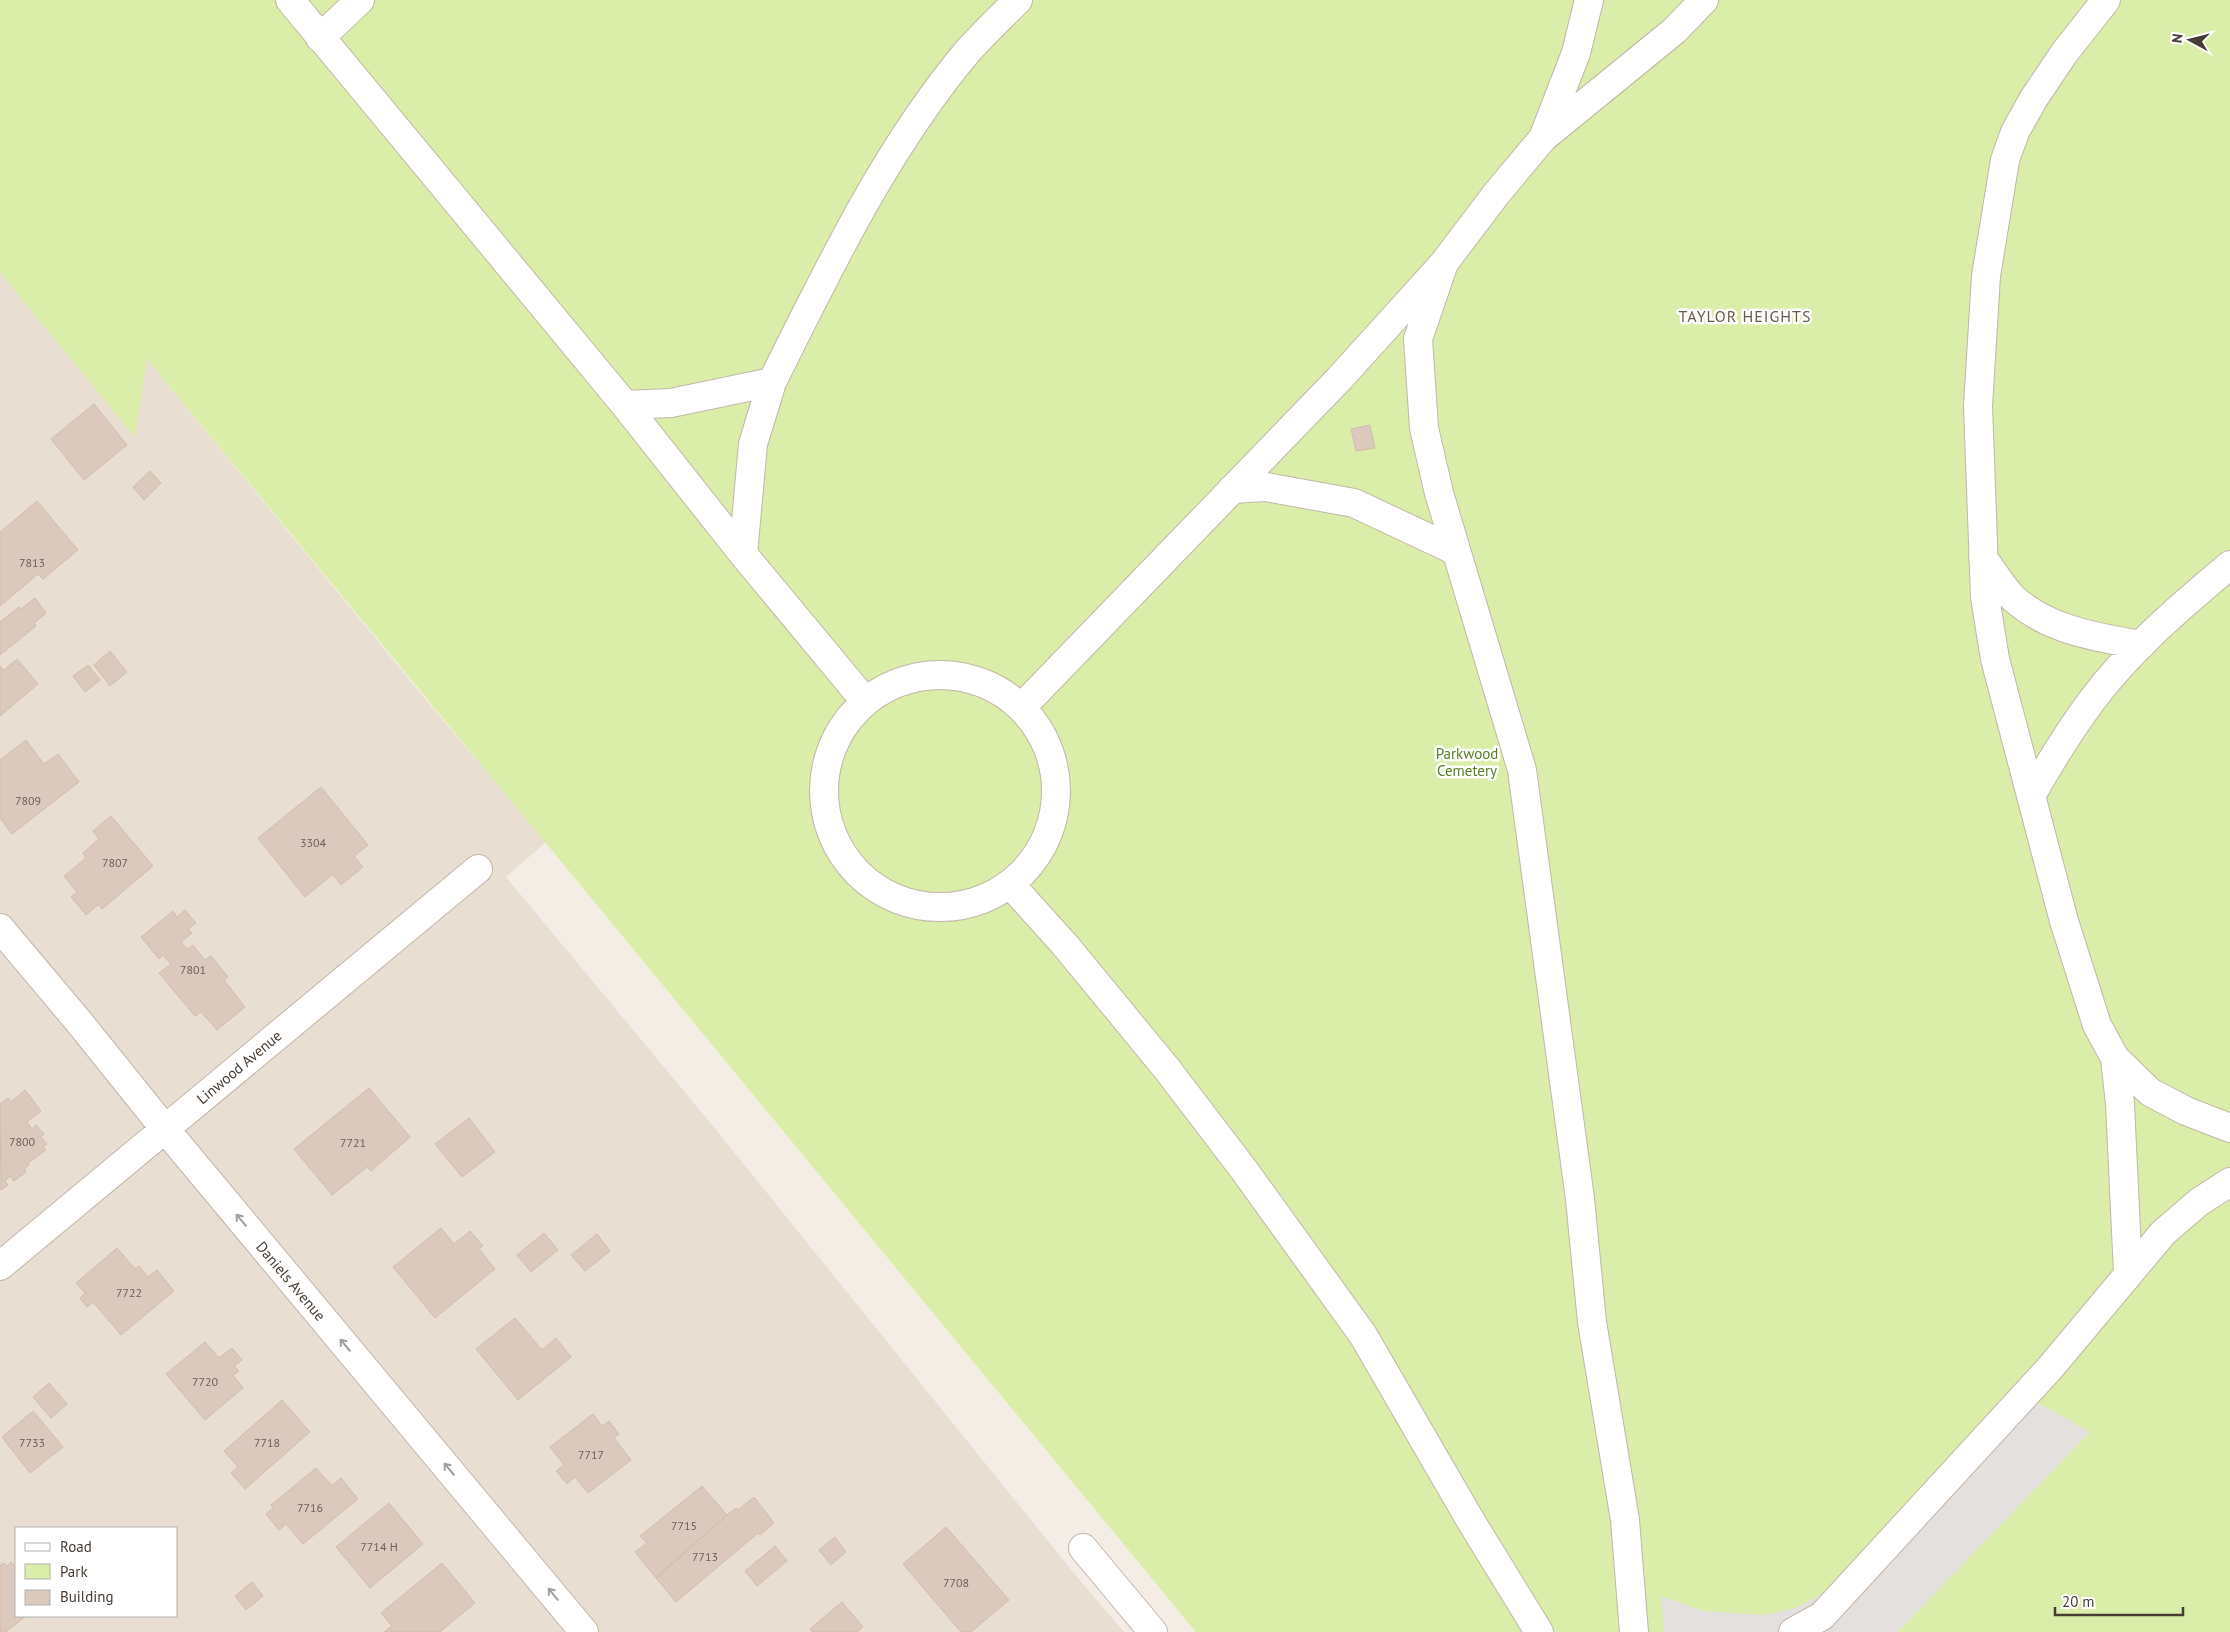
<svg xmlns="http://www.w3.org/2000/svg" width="2230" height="1632" viewBox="0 0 2230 1632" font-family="'PT Sans',sans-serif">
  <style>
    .residential { fill: #e9ded2; fill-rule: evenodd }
    .green { fill: #daeda9 }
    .parking { fill: #e4e0dd }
    .building { fill: #dac9bc; stroke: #d3bcab }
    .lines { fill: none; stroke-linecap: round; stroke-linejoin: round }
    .minor-casing { stroke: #c4b5a9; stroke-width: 30 }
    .minor { stroke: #fff; stroke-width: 28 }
    .oneway { stroke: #a39e99 }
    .labels { text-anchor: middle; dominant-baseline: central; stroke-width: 5; stroke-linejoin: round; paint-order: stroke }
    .number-label { font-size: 12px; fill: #6c5f55 }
    .park-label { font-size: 15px; fill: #557f20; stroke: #fff }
    .street-label { font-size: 15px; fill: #473c33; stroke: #fff }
    .neighbourhood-label { font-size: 16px; letter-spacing: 1px; fill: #6b584a; stroke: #fff }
  </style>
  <rect width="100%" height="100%" fill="#f4ede5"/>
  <path class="residential" d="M0,272L134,436L146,358L417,689L546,842L506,877L708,1120L1073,1572L1124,1632H0ZM16,1528H176V1616H16Z"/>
  <path class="green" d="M0,0H2230V1632H1196L147,359L135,437L0,272Z"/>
  <path class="parking" d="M2015,1390L2090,1432L1898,1632H1664L1661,1596L1704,1611L1764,1615L1795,1608L1823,1594Z"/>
  <path class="building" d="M94,404L127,445L84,480L51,439Z
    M1370,425L1375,448L1356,451L1351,429Z
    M150,471L161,483L144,500L133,487Z
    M37,501L78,550L43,579L38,574L0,606V532Z
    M35,598L46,613L34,623L36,626L0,655V622L19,607L21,609Z
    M110,651L127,672L110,686L94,665Z
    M17,659L38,684L0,716V666L4,670Z
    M88,665L100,680L85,692L73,676Z
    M26,740L44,764L58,754L79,782L12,834L0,818V760Z
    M321,787L368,845L354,856L363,867L341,885L333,874L305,897L258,838Z
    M111,816L153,866L102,909L99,904L86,915L71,897L77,892L64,876L86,858L83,853L99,839L93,831Z
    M185,910L196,923L188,929L192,933L181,942L187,949L193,945L205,960L211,956L228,977L224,980L245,1007L217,1030L201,1012L195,1016L159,973L171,964L163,955L159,959L141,937L173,911L177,917Z
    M369,1088L410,1137L371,1171L367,1167L332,1195L294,1149Z
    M25,1090L41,1111L27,1122L32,1129L36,1125L44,1134L41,1137L47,1144L43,1147L46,1150L28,1163L29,1165L24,1169L26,1172L14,1181L10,1176L5,1181L8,1185L1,1190L0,1104L8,1098L11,1102Z
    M469,1118L495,1152L462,1177L435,1144Z
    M441,1228L454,1244L470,1231L483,1246L479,1249L495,1269L435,1318L393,1267Z
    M544,1233L558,1250L531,1272L517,1255Z
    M597,1234L610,1251L585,1271L571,1255Z
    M117,1248L135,1269L139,1266L148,1277L157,1270L174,1291L121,1335L93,1302L87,1307L80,1298L85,1293L76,1283Z
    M515,1318L542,1350L556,1338L571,1357L518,1400L476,1349Z
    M205,1342L219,1358L232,1348L242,1360L234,1366L239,1371L233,1375L243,1388L205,1420L166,1374Z
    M49,1383L67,1404L51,1418L33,1397Z
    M282,1400L310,1432L245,1489L231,1473L238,1467L224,1451Z
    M33,1411L63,1447L30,1473L2,1437Z
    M593,1414L602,1426L609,1421L619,1434L614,1438L631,1460L588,1493L575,1477L567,1484L556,1471L564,1465L550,1447Z
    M316,1468L332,1486L341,1478L358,1499L303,1544L286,1524L279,1530L266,1514L273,1508L271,1505Z
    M702,1486L727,1515L656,1578L635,1552L647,1543L640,1536Z
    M754,1497L774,1523L760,1535L758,1533L676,1602L656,1578L727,1515L736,1508L738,1510Z
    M389,1503L423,1544L370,1588L336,1547Z
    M946,1527L1009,1600L971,1632H961L903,1564Z
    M835,1537L846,1552L831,1565L819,1550Z
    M775,1546L787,1561L757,1586L745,1571Z
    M11,1562L16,1568V1616H26L6,1632H0V1566L3,1563L7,1566Z
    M442,1563L475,1603L440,1632H384L392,1626L381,1613Z
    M252,1582L263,1596L246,1610L235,1596Z
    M842,1602L863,1627L857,1632H812L810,1629Z"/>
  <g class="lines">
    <defs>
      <path id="minor" d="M290,0L625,405L743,554
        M2106,0L2065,52L2034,98L2015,132L2005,160L1986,276L1978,406L1985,597L1995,659L2064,921L2097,1025L2115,1058L2120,1104L2128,1273
        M320,38L360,0
        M1544,137L1674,31L1704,0
        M1444,263L1418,339L1424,428L1439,493L1522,770L1580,1199L1592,1322L1625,1520L1634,1632
        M772,382L753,444L743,554L865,701
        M625,405L671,403L772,382C829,268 885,150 967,52C983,34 1001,17 1018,0
        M1232,489L1266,487L1354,503L1456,551
        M1983,558C1993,571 2002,587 2013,598C2048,630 2096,637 2141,645
        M824 791a116 116 0 1 1 232 0a116 116 0 1 1-232 0Z
        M1022,707L1340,378L1444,263L1497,193L1543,138L1576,53L1589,0
        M2031,796C2049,764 2068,733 2090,703C2129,650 2180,607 2230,565
        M1011,885L1065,945L1167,1069L1244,1170L1363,1335L1472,1523L1539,1632
        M0,928L79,1022L165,1129L584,1632
        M2115,1058L2150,1092L2186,1111L2230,1128
        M0,1266L478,869
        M1083,1548L1153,1632
        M1793,1632L1822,1616L2050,1368L2163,1233L2199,1202L2230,1182"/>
    </defs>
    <use href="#minor" class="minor-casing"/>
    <use href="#minor" class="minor"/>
  </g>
  <defs><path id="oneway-shaft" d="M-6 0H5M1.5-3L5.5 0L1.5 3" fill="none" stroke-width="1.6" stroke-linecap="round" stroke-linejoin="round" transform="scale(1.25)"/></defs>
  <g class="oneway">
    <use href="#oneway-shaft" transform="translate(241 1220) rotate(-130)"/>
    <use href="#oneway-shaft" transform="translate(345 1345) rotate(-130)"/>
    <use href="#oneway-shaft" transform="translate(449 1469) rotate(-130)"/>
    <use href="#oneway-shaft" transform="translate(553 1594) rotate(-129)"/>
  </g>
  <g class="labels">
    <g class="number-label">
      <text x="32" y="562">7813</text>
      <text x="28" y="800">7809</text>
      <text x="313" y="842">3304</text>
      <text x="115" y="862">7807</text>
      <text x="193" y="969">7801</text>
      <text x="22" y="1141">7800</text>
      <text x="353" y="1142">7721</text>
      <text x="129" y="1292">7722</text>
      <text x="205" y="1381">7720</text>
      <text x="32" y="1442">7733</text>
      <text x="267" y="1442">7718</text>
      <text x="591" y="1454">7717</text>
      <text x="310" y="1507">7716</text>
      <text x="684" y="1525">7715</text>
      <text x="379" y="1546">7714 H</text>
      <text x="705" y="1556">7713</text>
      <text x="956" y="1582">7708</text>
    </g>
    <g class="park-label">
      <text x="1467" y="753">Parkwood<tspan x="1467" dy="17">Cemetery</tspan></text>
    </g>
    <g class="street-label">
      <text transform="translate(239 1067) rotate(-40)">Linwood Avenue</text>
      <text transform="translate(291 1281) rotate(50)">Daniels Avenue</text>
    </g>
    <g class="neighbourhood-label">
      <text x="1745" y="316">TAYLOR HEIGHTS</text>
    </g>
  </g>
  <rect x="15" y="1527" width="162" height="90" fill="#ffffff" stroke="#b5b1ad"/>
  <rect x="25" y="1543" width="25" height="8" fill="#ffffff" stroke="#b5b1ad"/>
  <text x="60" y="1552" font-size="15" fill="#473c33">Road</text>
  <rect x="25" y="1564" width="25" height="15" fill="#daeda9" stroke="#b5b1ad"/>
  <text x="60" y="1577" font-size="15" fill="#473c33">Park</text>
  <rect x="25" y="1590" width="25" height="15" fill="#dac9bc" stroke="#b5b1ad"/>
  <text x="60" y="1602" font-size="15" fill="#473c33">Building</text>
  <g transform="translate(2190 40) rotate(277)" stroke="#ffffff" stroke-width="4" paint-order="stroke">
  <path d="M0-4L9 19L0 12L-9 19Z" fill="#473c33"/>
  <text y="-8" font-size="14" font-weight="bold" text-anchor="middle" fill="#473c33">N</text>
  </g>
  <path d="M2055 1607v8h128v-8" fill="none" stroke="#473c33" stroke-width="2.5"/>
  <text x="2062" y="1607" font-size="15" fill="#473c33" stroke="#ffffff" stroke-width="4" paint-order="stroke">20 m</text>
</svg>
